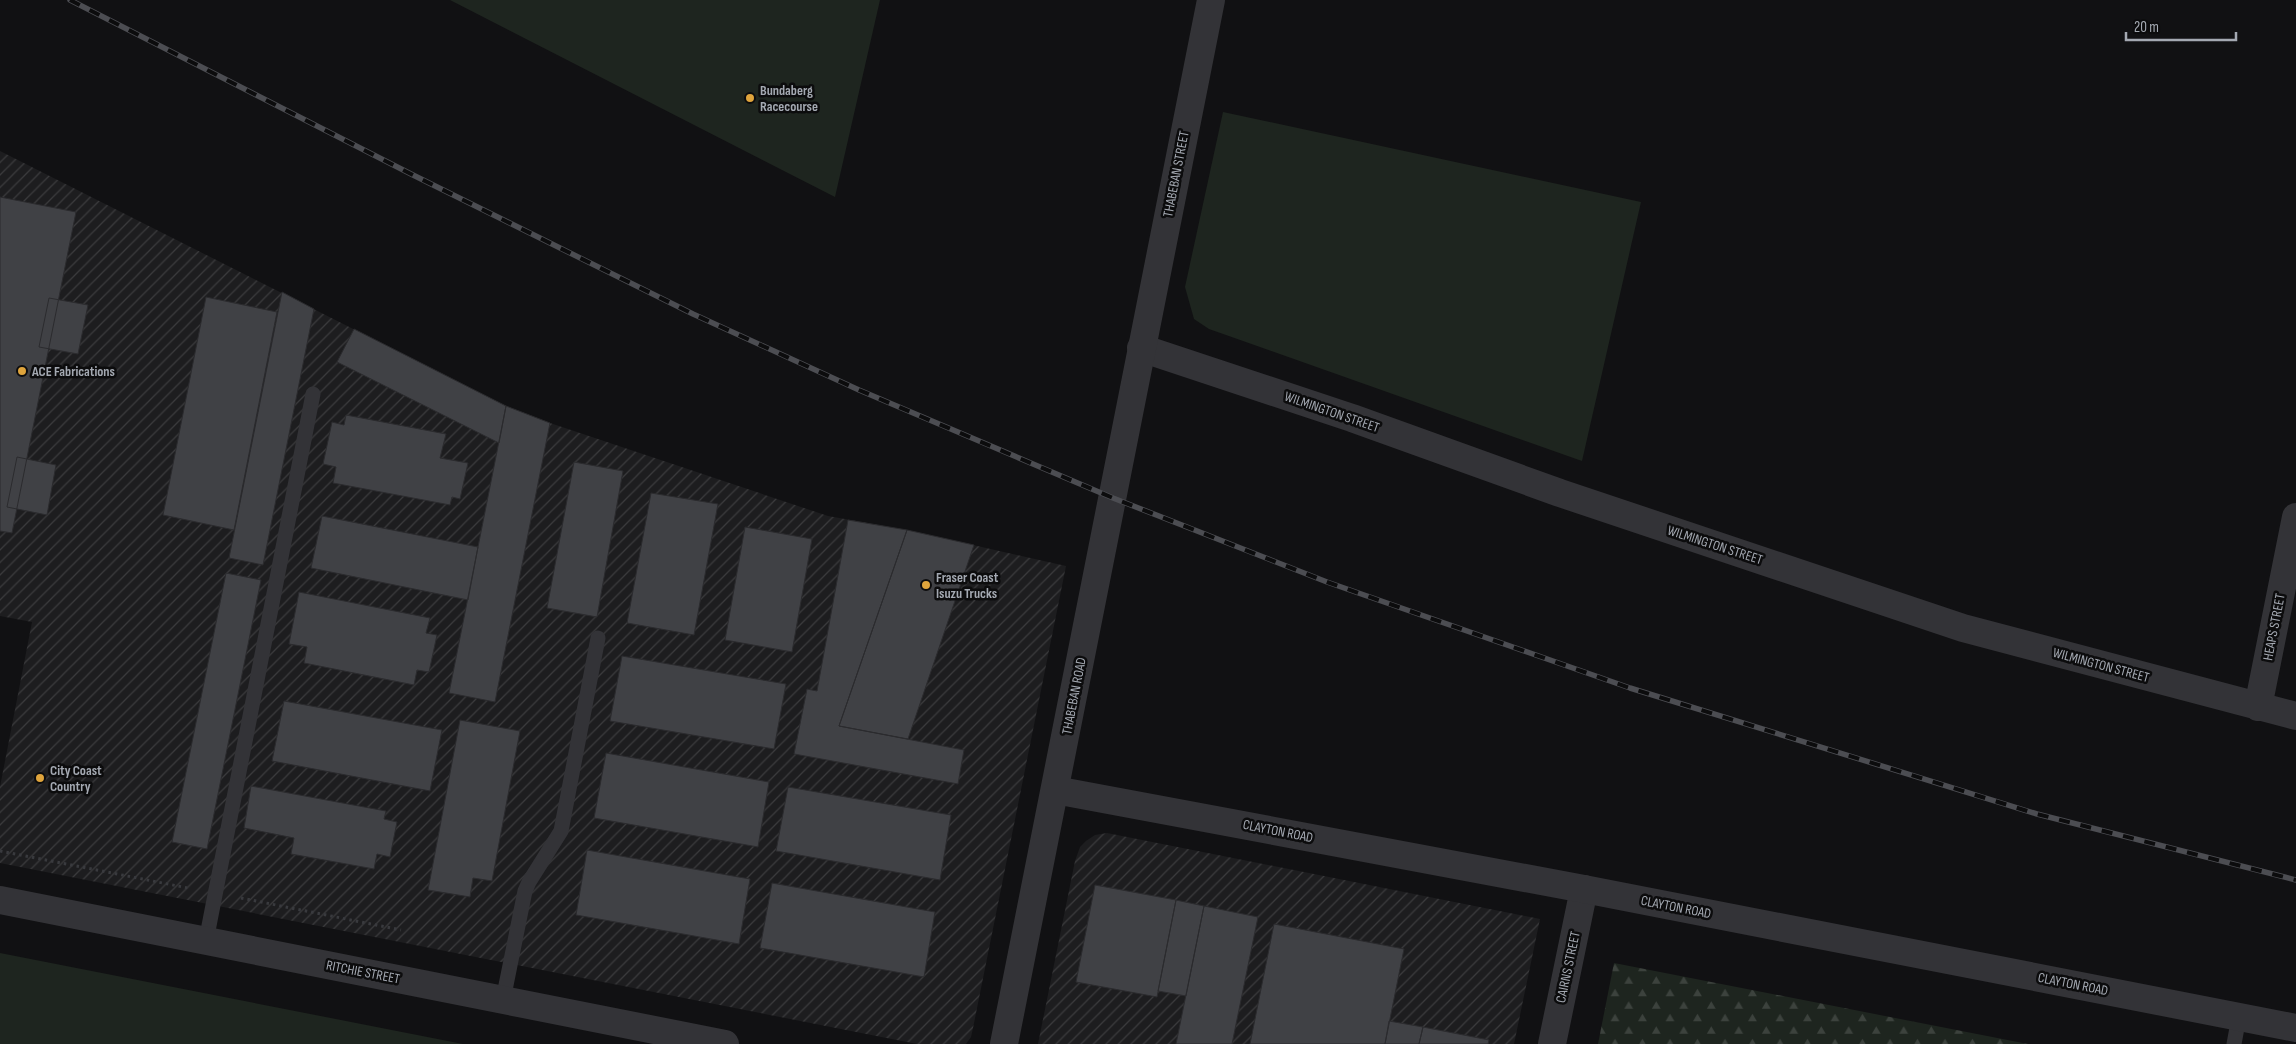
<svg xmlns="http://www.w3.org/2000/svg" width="2296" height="1044" viewBox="0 0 2296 1044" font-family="'Sofia Sans Condensed',sans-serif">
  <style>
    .industrial { fill: url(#industrial-furrows) }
    .green { fill: #1e251f }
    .forest { fill: url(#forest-firs) }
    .building { fill: #404145; stroke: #2b2b2e }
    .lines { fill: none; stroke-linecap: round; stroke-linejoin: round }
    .path { stroke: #393a3e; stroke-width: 3; stroke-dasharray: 2.5 4; stroke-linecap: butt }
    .service { stroke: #333337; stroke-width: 15 }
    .minor { stroke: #333337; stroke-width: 28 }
    .tertiary { stroke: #333337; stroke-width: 28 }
    .rail-casing { stroke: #4c4d52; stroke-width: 5.5 }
    .rail { stroke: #0c0c0d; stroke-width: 4; stroke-dasharray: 11; stroke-linecap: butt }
    .poi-dot { fill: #dfa43c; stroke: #0c0c0d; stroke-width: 2 }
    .labels { text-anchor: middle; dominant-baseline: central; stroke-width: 5; stroke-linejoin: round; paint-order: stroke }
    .poi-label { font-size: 14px; font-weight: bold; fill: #a4a9b2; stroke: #0c0c0d; text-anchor: start }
    .street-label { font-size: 14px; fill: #a4a9b2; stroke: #0c0c0d }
  </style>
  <defs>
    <pattern id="industrial-furrows" width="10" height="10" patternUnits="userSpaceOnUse" patternTransform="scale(1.25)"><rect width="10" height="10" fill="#1d1d1f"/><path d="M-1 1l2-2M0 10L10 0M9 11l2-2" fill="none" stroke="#3b3b3d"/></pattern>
    <pattern id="forest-firs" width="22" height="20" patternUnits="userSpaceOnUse" patternTransform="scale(1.25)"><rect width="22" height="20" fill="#1e251f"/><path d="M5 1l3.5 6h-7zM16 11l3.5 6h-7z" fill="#3c423d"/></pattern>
  </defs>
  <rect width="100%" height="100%" fill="#111113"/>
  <path class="industrial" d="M0,151L506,406L550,423L828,516L907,530L1066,566L973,1028L971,1037L966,1044H917L0,863V787L32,622L0,616Z
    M1107,833L1540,919L1514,1044H1038L1075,861L1080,847L1086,841L1095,835Z"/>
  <path class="green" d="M450,0H880L835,197Z
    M1223,112L1641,202L1582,461L1209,329L1194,319L1185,287Z
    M0,953L463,1044H0Z"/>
  <path class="forest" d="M1614,963L2028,1044H1598Z"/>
  <path class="building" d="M0,197L76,212L12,533L0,531Z
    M282,292L314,309L263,565L229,558Z
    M206,297L277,312L234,530L163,515Z
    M49,298L88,305L78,354L39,347Z
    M354,329L506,406L499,443L337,362Z
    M506,406L550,423L495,702L449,693Z
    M346,415L446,434L440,458L468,463L460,499L452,497L450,505L333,483L336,467L323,464L332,422L344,425Z
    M17,457L56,465L47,515L7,507Z
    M574,462L623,471L597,617L547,608Z
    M651,493L718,504L694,635L627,623Z
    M322,516L478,547L468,600L311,568Z
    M848,520L907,530L839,726L964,750L958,784L794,754L807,689L817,691Z
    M745,527L812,539L792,652L725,640Z
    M907,530L974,545L908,739L839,726Z
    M226,573L261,580L207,849L172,842Z
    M299,592L430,618L426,633L437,635L429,672L417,670L414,685L304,663L307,647L289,644Z
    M622,656L786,684L774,749L610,721Z
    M284,701L442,730L430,791L272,761Z
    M460,720L520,731L492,881L473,878L470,897L428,890Z
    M606,753L769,782L758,847L594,818Z
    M251,786L386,811L384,819L397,822L390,857L377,854L374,869L291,854L294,838L244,828Z
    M788,787L951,815L940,880L776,851Z
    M587,850L750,879L739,944L576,915Z
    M772,883L935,912L924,977L760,948Z
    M1095,885L1176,900L1157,997L1076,982Z
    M1176,900L1204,906L1186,996L1158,991Z
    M1204,906L1258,917L1232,1044H1176Z
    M1274,924L1404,949L1385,1044H1250Z
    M1389,1021L1423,1027L1419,1044H1385Z
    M1423,1027L1489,1040L1488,1044H1419Z"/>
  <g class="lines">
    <path class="path" d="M0,851L188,888
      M241,898L401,930"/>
    <path class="service" d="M206,941L313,394
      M503,1000L525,891L529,882L561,831L598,638
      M2234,1044L2239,1017"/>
    <path class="minor" d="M1141,348L1352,418L1560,493L1963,628L2296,716
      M2258,707L2296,517
      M0,900L725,1044
      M1552,1044L1584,889"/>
    <path class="tertiary" d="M1055,790L1584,889L2296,1028
      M1004,1044L1211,0"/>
    <defs>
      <path id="rail" d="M70,0L413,175L693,314L859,390L1113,498L1327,582L1630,688L2037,814L2296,880"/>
    </defs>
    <use href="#rail" class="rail-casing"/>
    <use href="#rail" class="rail"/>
  </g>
  <g class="poi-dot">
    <circle cx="750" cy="98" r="5"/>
    <circle cx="22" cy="371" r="5"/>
    <circle cx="926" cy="585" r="5"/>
    <circle cx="40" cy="778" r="5"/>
  </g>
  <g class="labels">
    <g class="poi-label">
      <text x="760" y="90">Bundaberg<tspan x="760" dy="16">Racecourse</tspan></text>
      <text x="32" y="371">ACE Fabrications</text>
      <text x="936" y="577">Fraser Coast<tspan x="936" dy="16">Isuzu Trucks</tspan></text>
      <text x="50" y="770">City Coast<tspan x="50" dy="16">Country</tspan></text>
    </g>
    <g class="street-label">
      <text transform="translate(1176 174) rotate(-79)">THABEBAN STREET</text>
      <text transform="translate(1332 412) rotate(19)">WILMINGTON STREET</text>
      <text transform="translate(1715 545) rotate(18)">WILMINGTON STREET</text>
      <text transform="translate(2274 627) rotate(-79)">HEAPS STREET</text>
      <text transform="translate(2101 665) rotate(15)">WILMINGTON STREET</text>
      <text transform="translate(1074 696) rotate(-79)">THABEBAN ROAD</text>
      <text transform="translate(1278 831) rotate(11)">CLAYTON ROAD</text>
      <text transform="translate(1676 907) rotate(11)">CLAYTON ROAD</text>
      <text transform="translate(1568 967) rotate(-78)">CAIRNS STREET</text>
      <text transform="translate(363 972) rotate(11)">RITCHIE STREET</text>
      <text transform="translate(2073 984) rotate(11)">CLAYTON ROAD</text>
    </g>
  </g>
  <path d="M2126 32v8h110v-8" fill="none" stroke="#a4a9b2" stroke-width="2.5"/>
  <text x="2134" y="32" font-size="15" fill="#a4a9b2" stroke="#0c0c0d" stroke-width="4" paint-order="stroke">20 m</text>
</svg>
